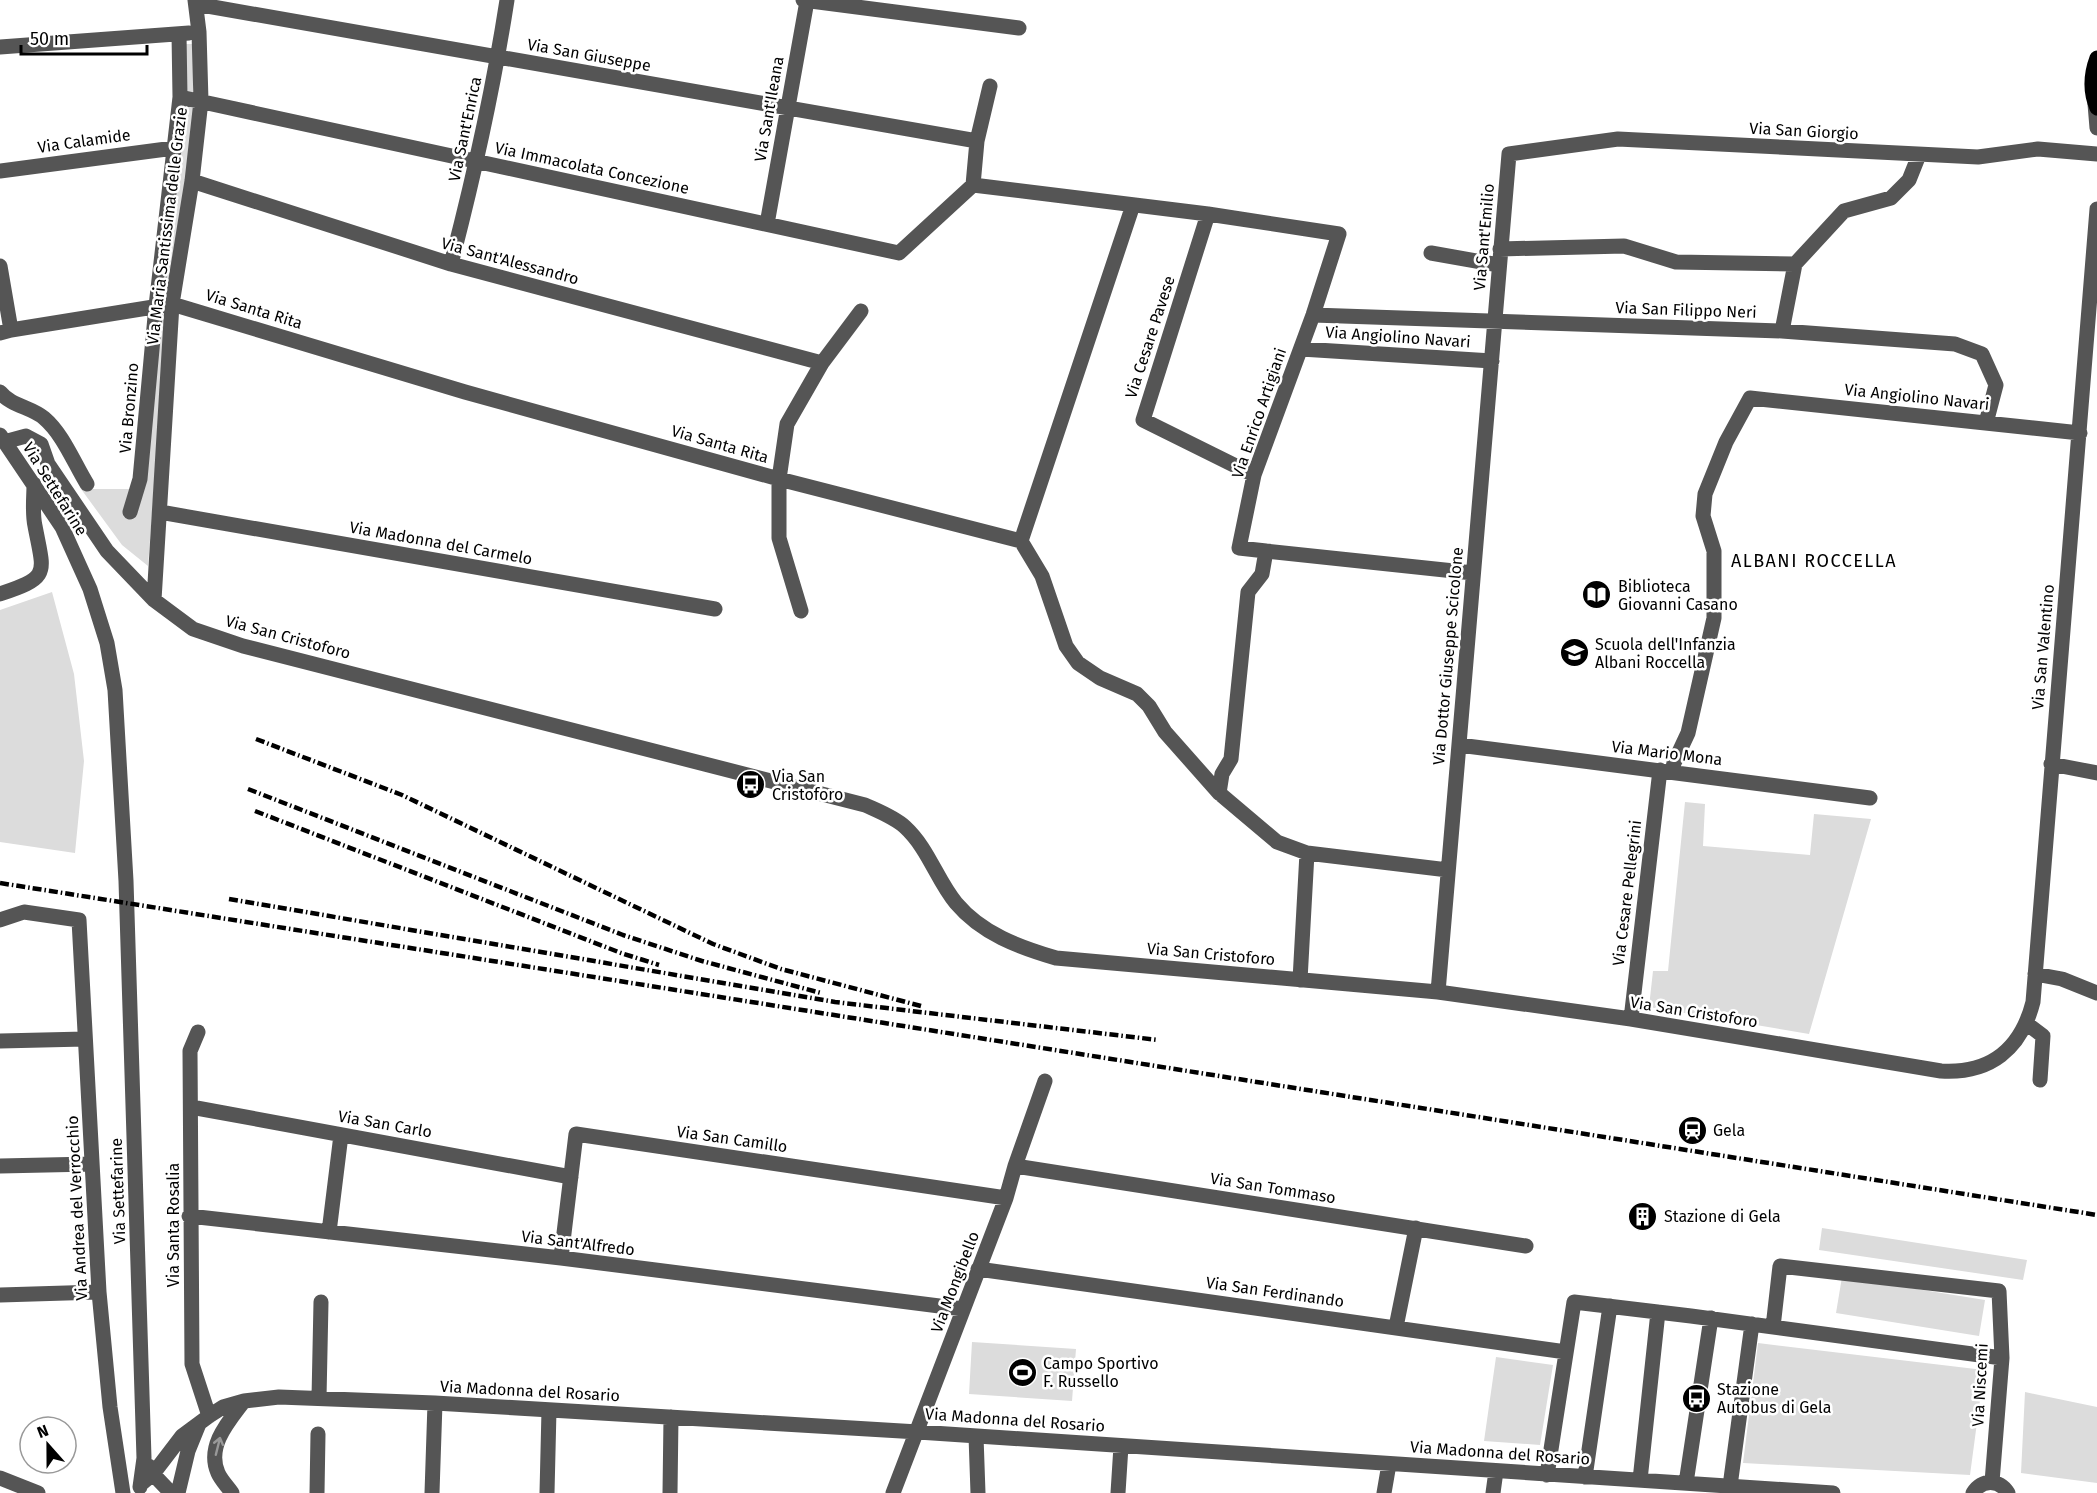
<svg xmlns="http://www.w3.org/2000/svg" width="2097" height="1493" viewBox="0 0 2097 1493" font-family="'Fira Sans',sans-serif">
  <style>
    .green { fill: #dcdcdc }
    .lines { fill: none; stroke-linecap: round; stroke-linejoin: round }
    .minor { stroke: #555; stroke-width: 15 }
    .major { stroke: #000; stroke-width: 15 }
    .rail { stroke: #000; stroke-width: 4.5; stroke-dasharray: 9 3 1.5 3; stroke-linecap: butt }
    .oneway { stroke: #999 }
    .labels { text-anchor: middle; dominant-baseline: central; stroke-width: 5; stroke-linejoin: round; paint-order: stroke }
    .street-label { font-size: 16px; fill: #000; stroke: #fff }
    .poi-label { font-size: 16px; fill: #000; stroke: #fff; text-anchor: start }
    .neighbourhood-label { font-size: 18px; letter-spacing: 1.5px; fill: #000; stroke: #fff }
  </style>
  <rect width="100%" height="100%" fill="#fff"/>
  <path class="green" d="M186,44H195L193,92L184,91Z
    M185,106L196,107L170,287L162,285Z
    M159,315H167L148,566L122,545L81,489H144Z
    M52,592L74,674L84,761L75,853L0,842V610Z
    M1685,802L1705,804L1703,846L1810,855L1814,814L1871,819L1809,1034L1649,1007L1653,971H1668Z
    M1822,1228L2027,1260L2023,1280L1819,1250Z
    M1842,1277L1985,1300L1979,1336L1836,1313Z
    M972,1342L1076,1349L1072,1401L969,1394Z
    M1758,1343L1984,1370L1970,1475L1743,1463Z
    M1496,1357L1553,1365L1540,1445L1484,1441Z
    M2025,1392L2097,1407V1483L2021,1473Z"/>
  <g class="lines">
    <path class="minor" d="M803,0L1019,28
      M196,4L977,141
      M0,47L189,33
      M990,86L977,141L973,185L1208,214L1339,234L1313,315L1254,475L1239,548L1266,551L1262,574L1248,592L1231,759L1222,774L1219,793
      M180,97L899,253L973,185
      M2095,104L2097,128
      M0,171L174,148
      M192,181L451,264L822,363
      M1208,214L1143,420L1254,475
      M767,224L807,1
      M1500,249L1624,246L1676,262L1795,264
      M1431,253L1499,265
      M451,264C474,176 493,91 507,0
      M0,266L11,330
      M1313,315L1782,331L1955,344L1982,354L1996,385L1986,423
      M1782,331L1795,264L1844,211L1891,198L1909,180L1919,155
      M0,333L11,330L172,304L465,392L779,479L1021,541L1042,576L1066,646L1078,663L1100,678L1137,694L1149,706L1165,732L1219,793L1277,842L1307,853L1448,870
      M1301,349L1492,361
      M0,392C11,406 31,407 44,418C63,434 74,463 87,484
      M0,435L62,527L90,589L107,643L115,690L126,881L144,1458L140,1487
      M4,442L26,436L41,444L48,464L107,551L154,600L193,629L243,646L865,805C878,811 894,817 905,827C928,848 937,880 956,903C982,934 1019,947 1056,958L1438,992L1631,1019L1941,1071C1990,1074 2021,1049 2033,1002L2097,209
      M130,512L140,479L156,306L180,97L179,34
      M160,512L715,609
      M1021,541L1133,205
      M1266,551L1473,573
      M0,594C51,577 44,574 35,526C32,513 34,498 34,484
      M154,600L172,304L192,181L201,101L199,32L195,0
      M801,611L779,538V479L787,424L822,363L861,311
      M1459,745L1870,798
      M2051,764L2097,773
      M1672,771L1674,763L1688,733L1714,618V551L1703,516L1705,494L1726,442L1750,398L2080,433
      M0,920L24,912L79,920L99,1292L110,1407L123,1493
      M2035,974L2062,979L2097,993
      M1300,980L1307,853
      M1438,992L1509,154L1618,139L1978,157L2038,149L2097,154
      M1631,1019L1660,770
      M2026,1023L2043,1036L2040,1080
      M198,1032L190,1051L192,1364L209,1416
      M0,1041L85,1039
      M191,1107L571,1177
      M0,1166L92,1164
      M1015,1166L1526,1246
      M189,1216L561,1258L963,1309
      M329,1232L341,1135
      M561,1258L576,1134L1006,1198
      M978,1269L1566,1352
      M0,1295L99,1292
      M1396,1327L1416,1228
      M1773,1327L1780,1266L1999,1291L2002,1358L1992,1482
      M319,1398L321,1302
      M976,1436L978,1493
      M149,1466L153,1474L171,1493
      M1547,1475L1574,1302L1691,1316L2002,1358
      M1585,1477L1610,1306
      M0,1478L38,1493
      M1640,1480L1658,1312
      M1686,1483L1711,1318
      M141,1484L153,1474L182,1436L209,1416L223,1407L244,1401L279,1397L435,1403L918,1432L1833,1493
      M1730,1486L1752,1324
      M178,1493L188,1451L199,1424
      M232,1493C228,1487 221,1480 218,1473C206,1446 229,1421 244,1401
      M317,1493L318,1434
      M432,1493L435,1403
      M547,1493L549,1410
      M670,1493L671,1417
      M893,1493L1006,1198L1015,1166L1045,1081
      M1118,1493L1121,1446
      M1384,1493L1389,1464
      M1493,1493L1496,1471
      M1973,1493C1982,1479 1999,1479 2008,1493"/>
    <path class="major" d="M2097,58C2091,74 2090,92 2097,108"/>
    <path class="rail" d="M256,739L402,795L713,944L781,969L921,1006
      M248,789L623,935L702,961L821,993
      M255,811L621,953L659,965
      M0,883L2097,1215
      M229,899L835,1002L1158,1040"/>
  </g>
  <defs><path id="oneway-shaft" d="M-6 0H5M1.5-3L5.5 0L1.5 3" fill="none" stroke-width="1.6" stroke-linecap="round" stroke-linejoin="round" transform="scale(1.5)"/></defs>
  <use class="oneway" href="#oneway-shaft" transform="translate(218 1446) rotate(-76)"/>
  <defs>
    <symbol id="library-disc" viewBox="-11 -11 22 22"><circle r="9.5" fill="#000" stroke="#fff"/><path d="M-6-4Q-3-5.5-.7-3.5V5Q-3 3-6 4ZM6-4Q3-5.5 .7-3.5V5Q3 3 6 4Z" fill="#fff"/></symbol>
    <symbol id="school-disc" viewBox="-11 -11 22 22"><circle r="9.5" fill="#000" stroke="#fff"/><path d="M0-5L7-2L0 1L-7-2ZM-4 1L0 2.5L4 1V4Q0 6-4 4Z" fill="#fff"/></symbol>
    <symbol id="bus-disc" viewBox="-11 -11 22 22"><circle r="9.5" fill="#000" stroke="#fff"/><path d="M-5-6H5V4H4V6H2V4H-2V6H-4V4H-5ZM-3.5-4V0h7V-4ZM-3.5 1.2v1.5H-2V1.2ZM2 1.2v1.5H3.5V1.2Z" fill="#fff"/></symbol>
    <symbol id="station-disc" viewBox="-11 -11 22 22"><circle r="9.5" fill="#000" stroke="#fff"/><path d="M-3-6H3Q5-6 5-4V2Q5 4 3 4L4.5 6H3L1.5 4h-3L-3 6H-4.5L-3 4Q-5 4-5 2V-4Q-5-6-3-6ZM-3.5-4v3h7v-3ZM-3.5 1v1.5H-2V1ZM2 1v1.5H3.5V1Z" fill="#fff"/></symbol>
    <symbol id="building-disc" viewBox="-11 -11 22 22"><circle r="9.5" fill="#000" stroke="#fff"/><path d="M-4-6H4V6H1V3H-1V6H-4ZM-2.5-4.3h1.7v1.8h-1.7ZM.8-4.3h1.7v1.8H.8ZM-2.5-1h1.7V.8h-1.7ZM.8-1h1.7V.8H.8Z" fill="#fff"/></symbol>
    <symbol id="stadium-disc" viewBox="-11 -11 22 22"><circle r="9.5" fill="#000" stroke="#fff"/><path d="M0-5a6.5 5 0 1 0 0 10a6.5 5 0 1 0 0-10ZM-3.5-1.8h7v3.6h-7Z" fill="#fff"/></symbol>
  </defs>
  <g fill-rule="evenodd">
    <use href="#library-disc" x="1580" y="578" width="33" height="33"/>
    <use href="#school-disc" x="1558" y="636" width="33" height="33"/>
    <use href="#bus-disc" x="734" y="768" width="33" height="33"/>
    <use href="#station-disc" x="1676" y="1114" width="33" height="33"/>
    <use href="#building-disc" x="1626" y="1200" width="33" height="33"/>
    <use href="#stadium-disc" x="1006" y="1356" width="33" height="33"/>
    <use href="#bus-disc" x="1680" y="1382" width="33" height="33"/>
  </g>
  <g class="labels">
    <g class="street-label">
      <text transform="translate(589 55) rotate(10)">Via San Giuseppe</text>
      <text transform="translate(769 109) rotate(-80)">Via Sant'Ileana</text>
      <text transform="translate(465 129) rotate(-78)">Via Sant'Enrica</text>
      <text transform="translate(1804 131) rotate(3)">Via San Giorgio</text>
      <text transform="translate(84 141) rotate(-8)">Via Calamide</text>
      <text transform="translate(592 168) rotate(12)">Via Immacolata Concezione</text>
      <text transform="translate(167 226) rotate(-83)">Via Maria Santissima delle Grazie</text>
      <text transform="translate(1484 237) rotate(-85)">Via Sant'Emilio</text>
      <text transform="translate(510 261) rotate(15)">Via Sant'Alessandro</text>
      <text transform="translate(254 309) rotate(17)">Via Santa Rita</text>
      <text transform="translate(1686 310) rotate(2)">Via San Filippo Neri</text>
      <text transform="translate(1150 337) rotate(-72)">Via Cesare Pavese</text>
      <text transform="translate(1398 337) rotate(4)">Via Angiolino Navari</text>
      <text transform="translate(1917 397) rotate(6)">Via Angiolino Navari</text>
      <text transform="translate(129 408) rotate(-85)">Via Bronzino</text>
      <text transform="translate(1259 413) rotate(-71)">Via Enrico Artigiani</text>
      <text transform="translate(720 444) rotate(16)">Via Santa Rita</text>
      <text transform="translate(55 489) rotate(58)">Via Settefarine</text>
      <text transform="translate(441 543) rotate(10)">Via Madonna del Carmelo</text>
      <text transform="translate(288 637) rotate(15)">Via San Cristoforo</text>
      <text transform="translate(2043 647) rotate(-85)">Via San Valentino</text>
      <text transform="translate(1448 656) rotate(-85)">Via Dottor Giuseppe Scicolone</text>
      <text transform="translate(1667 753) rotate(7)">Via Mario Mona</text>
      <text transform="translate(1627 893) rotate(-83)">Via Cesare Pellegrini</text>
      <text transform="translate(1211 954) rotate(5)">Via San Cristoforo</text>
      <text transform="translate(1694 1012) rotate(9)">Via San Cristoforo</text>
      <text transform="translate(385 1124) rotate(10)">Via San Carlo</text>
      <text transform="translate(732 1139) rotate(8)">Via San Camillo</text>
      <text transform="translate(1273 1188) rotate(9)">Via San Tommaso</text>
      <text transform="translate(118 1191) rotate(-92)">Via Settefarine</text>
      <text transform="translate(77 1208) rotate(-93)">Via Andrea del Verrocchio</text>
      <text transform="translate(173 1225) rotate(-90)">Via Santa Rosalia</text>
      <text transform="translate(578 1243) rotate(7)">Via Sant'Alfredo</text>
      <text transform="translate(955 1282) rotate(-69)">Via Mongibello</text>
      <text transform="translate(1275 1292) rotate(8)">Via San Ferdinando</text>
      <text transform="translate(1980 1385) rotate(-87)">Via Niscemi</text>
      <text transform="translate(530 1391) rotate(3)">Via Madonna del Rosario</text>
      <text transform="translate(1015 1420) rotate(4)">Via Madonna del Rosario</text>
      <text transform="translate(1500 1453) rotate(4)">Via Madonna del Rosario</text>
    </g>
    <g class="poi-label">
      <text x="1618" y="586">Biblioteca<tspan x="1618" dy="18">Giovanni Casano</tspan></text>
      <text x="1595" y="644">Scuola dell'Infanzia<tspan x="1595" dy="18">Albani Roccella</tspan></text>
      <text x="772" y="776">Via San<tspan x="772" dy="18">Cristoforo</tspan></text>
      <text x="1713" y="1130">Gela</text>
      <text x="1664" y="1216">Stazione di Gela</text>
      <text x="1043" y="1363">Campo Sportivo<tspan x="1043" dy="18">F. Russello</tspan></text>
      <text x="1717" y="1389">Stazione<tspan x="1717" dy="18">Autobus di Gela</tspan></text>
    </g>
    <g class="neighbourhood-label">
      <text x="1814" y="561">ALBANI ROCCELLA</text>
    </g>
  </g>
  <g transform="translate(48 1445) rotate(339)"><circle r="28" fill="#ffffff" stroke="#999999" stroke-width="1.5"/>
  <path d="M0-4.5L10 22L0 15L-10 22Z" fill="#000000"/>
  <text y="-9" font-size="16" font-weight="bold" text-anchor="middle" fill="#000000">N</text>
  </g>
  <path d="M21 45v9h126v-9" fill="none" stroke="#000000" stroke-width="3"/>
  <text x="30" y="45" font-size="18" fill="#000000" stroke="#ffffff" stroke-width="4.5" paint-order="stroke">50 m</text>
</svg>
